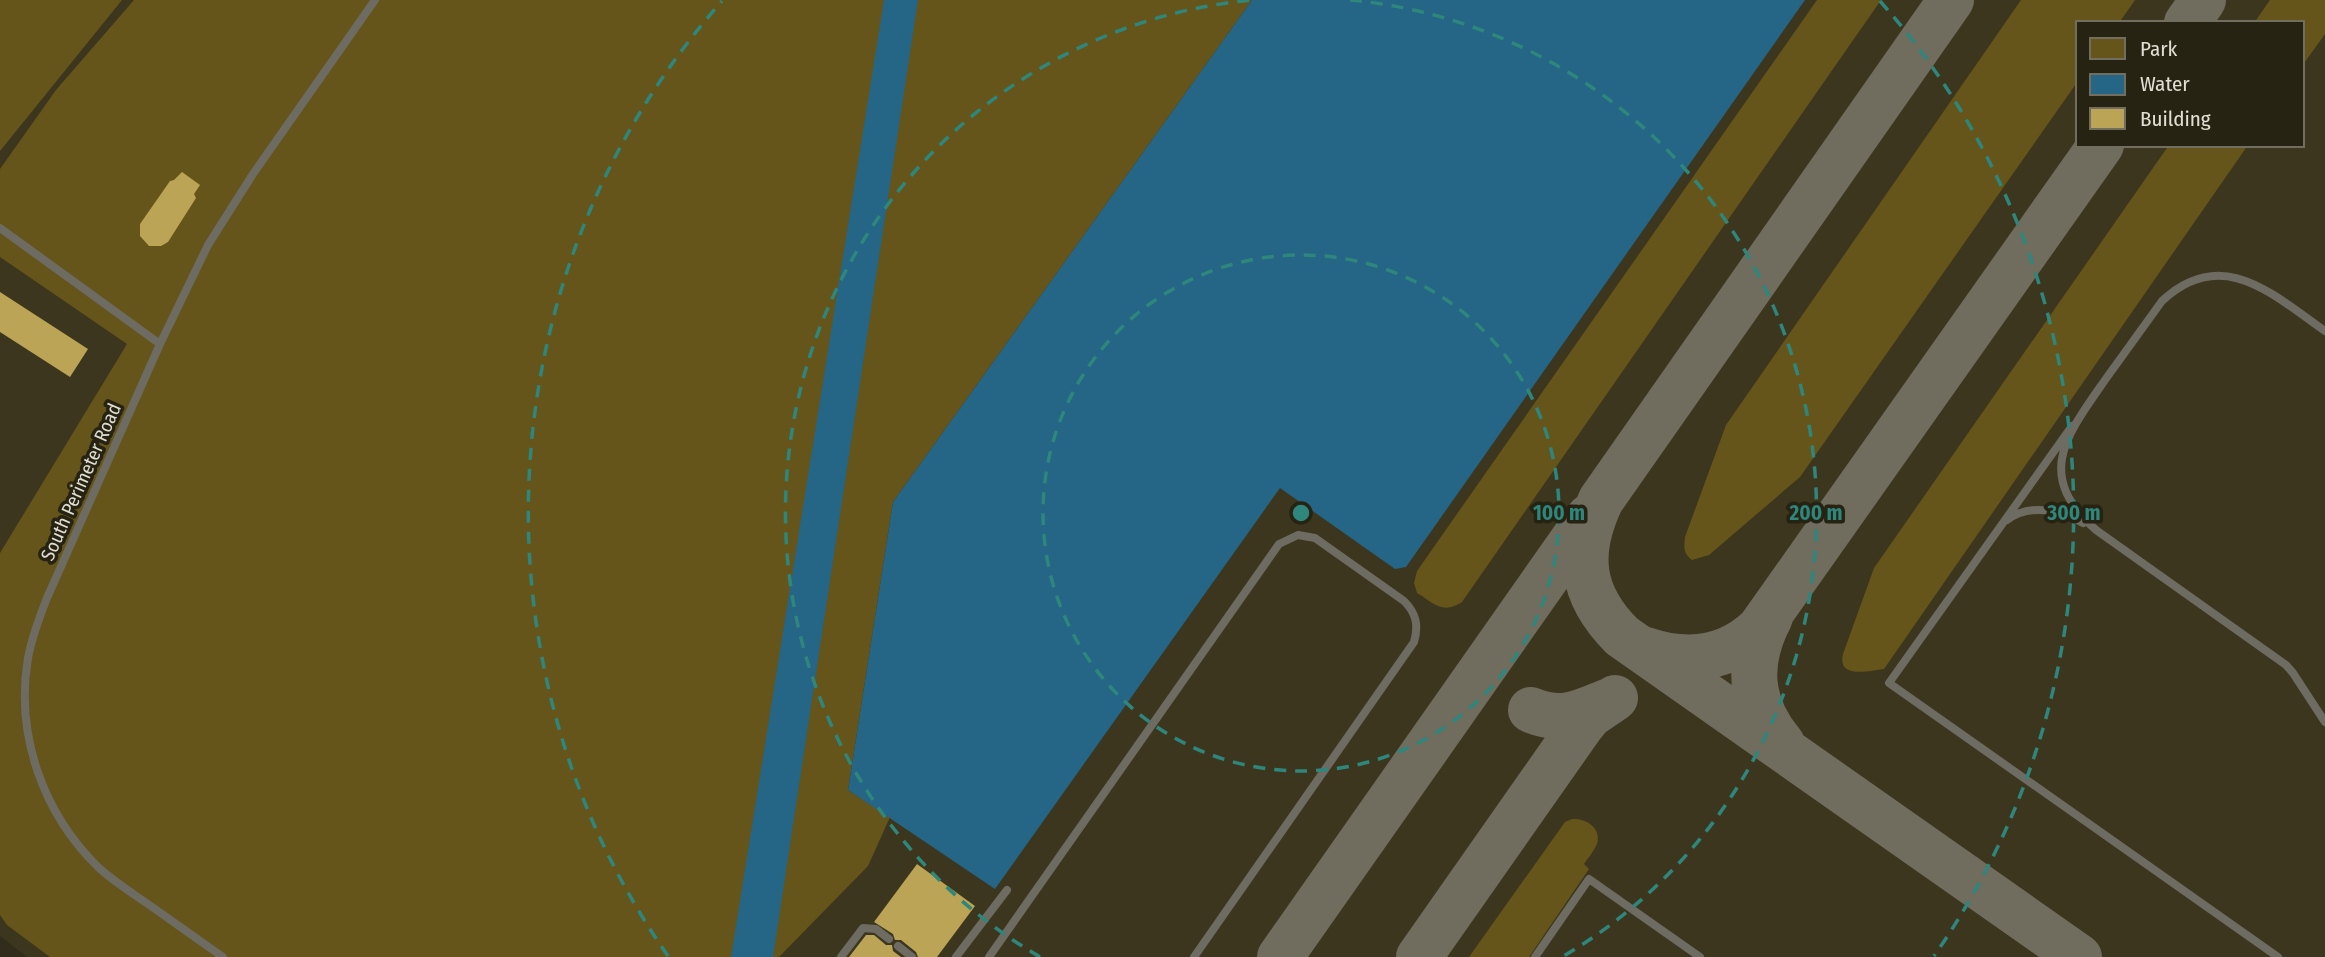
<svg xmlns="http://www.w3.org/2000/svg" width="2325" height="957" viewBox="0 0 2325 957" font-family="'Fira Sans Condensed',sans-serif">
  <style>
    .built { fill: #3d361e; fill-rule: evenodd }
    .green { fill: #65551a }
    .water { fill: #256585 }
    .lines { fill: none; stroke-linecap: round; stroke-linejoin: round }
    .taxiway { stroke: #706c5e; stroke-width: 46 }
    .building { fill: #bba455 }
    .service { stroke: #6d6b62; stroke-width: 8 }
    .ring { fill: none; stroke: #2e867d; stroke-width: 3.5; stroke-dasharray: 12 9 }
    .labels { text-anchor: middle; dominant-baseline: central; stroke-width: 7; stroke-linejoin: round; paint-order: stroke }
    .street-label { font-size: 19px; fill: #e1ded3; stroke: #272312 }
    .centre { fill: #2e867d; stroke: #272312; stroke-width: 3.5 }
    .ring-label { font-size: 21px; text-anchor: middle; font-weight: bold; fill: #2e867d; stroke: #272312; stroke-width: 7; stroke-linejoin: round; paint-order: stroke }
  </style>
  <rect width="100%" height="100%" fill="#312c1b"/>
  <path class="built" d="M0,0H2325V957H27L0,936ZM2078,23H2302V145H2078Z"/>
  <path class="green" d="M0,0H122L0,151Z
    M134,0H1252L893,502L848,790L890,817L868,866L779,957H50L7,925L0,915V553L127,344L0,257V169L56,90Z
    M1817,0H1881L1462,602C1442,615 1434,603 1417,593L1414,583L1417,571Z
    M2021,0H2135L2119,23H2078V81L1800,477L1709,555L1692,560C1683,553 1684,547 1685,537L1726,425Z
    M2270,0H2325V34L2302,66V23H2254Z
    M2169,145H2248L1884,669C1868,671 1837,679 1843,654L1874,568Z
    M1572,819C1585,818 1602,827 1597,844C1594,851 1588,858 1584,864L1589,869L1529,957H1469L1565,822Z"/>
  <path class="water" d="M884,0H918L773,957H731Z
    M1252,0H1805L1406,567L1395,569L1280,488L995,889L848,790L893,502Z"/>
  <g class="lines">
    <path class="taxiway" d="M1951,0L1601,500C1576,553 1580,594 1622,636L2079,957
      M2187,23L2203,0
      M1770,617C1746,663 1749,704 1782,744
      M1646,650C1688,664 1728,659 1760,628L2101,145
      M1531,710C1563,723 1579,713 1609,701
      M1280,957L1589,517
      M1419,957L1581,726L1590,715L1615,698"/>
  </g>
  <path class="building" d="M182,172L200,185L194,194L196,198L168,242L161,246H149L140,236V224L170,181L174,180Z
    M0,292L88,349L70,377L0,332Z
    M917,864L975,906L937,957H918L916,952L901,940H895L893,934L874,922Z
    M866,935H874L886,945H892L893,951L901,957H849Z"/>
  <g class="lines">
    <path class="service" d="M0,228L160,344
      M2325,331C2272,294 2222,245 2162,301C2143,327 2124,354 2105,380C2066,436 2034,475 2096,530L2286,665L2293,673L2325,722
      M2072,426L1889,683L2278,957
      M2007,520C2030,503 2060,510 2083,523
      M898,946L912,957
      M223,957C197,939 171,920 145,902C129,891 112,880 98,867C43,813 15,735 28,658C32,637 39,618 47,598L160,344L208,245L253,174L375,0
      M841,957L863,928L876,929L889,939
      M956,957L1007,890
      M989,957L1279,544L1298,535L1315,538L1404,601C1416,613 1419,625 1414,642L1194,957
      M1535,957L1589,879L1700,957"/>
  </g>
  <g class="ring">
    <circle cx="1301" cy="513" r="258"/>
    <path d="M1040 957A515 515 0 0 1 1252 0M1350 0A515 515 0 0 1 1562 957"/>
    <path d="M668 956A773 773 0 0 1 722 1M1880 1A773 773 0 0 1 1934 956"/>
  </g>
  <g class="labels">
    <g class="street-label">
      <text transform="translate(81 482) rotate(-66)">South Perimeter Road</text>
    </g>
  </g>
  <circle cx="1301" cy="513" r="10" class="centre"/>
  <g class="ring-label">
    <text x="1559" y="520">100 m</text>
    <text x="1816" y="520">200 m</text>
    <text x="2074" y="520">300 m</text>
  </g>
  <rect x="2076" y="21" width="228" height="126" fill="#272312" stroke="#716e5f" stroke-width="2"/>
  <rect x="2090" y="38" width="35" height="21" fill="#65551a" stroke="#716e5f" stroke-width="2"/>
  <text x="2140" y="56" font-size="21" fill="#e1ded3">Park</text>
  <rect x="2090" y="74" width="35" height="21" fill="#256585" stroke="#716e5f" stroke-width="2"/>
  <text x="2140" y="91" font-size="21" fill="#e1ded3">Water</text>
  <rect x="2090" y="108" width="35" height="21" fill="#bba455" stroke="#716e5f" stroke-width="2"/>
  <text x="2140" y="126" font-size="21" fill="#e1ded3">Building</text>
</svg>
